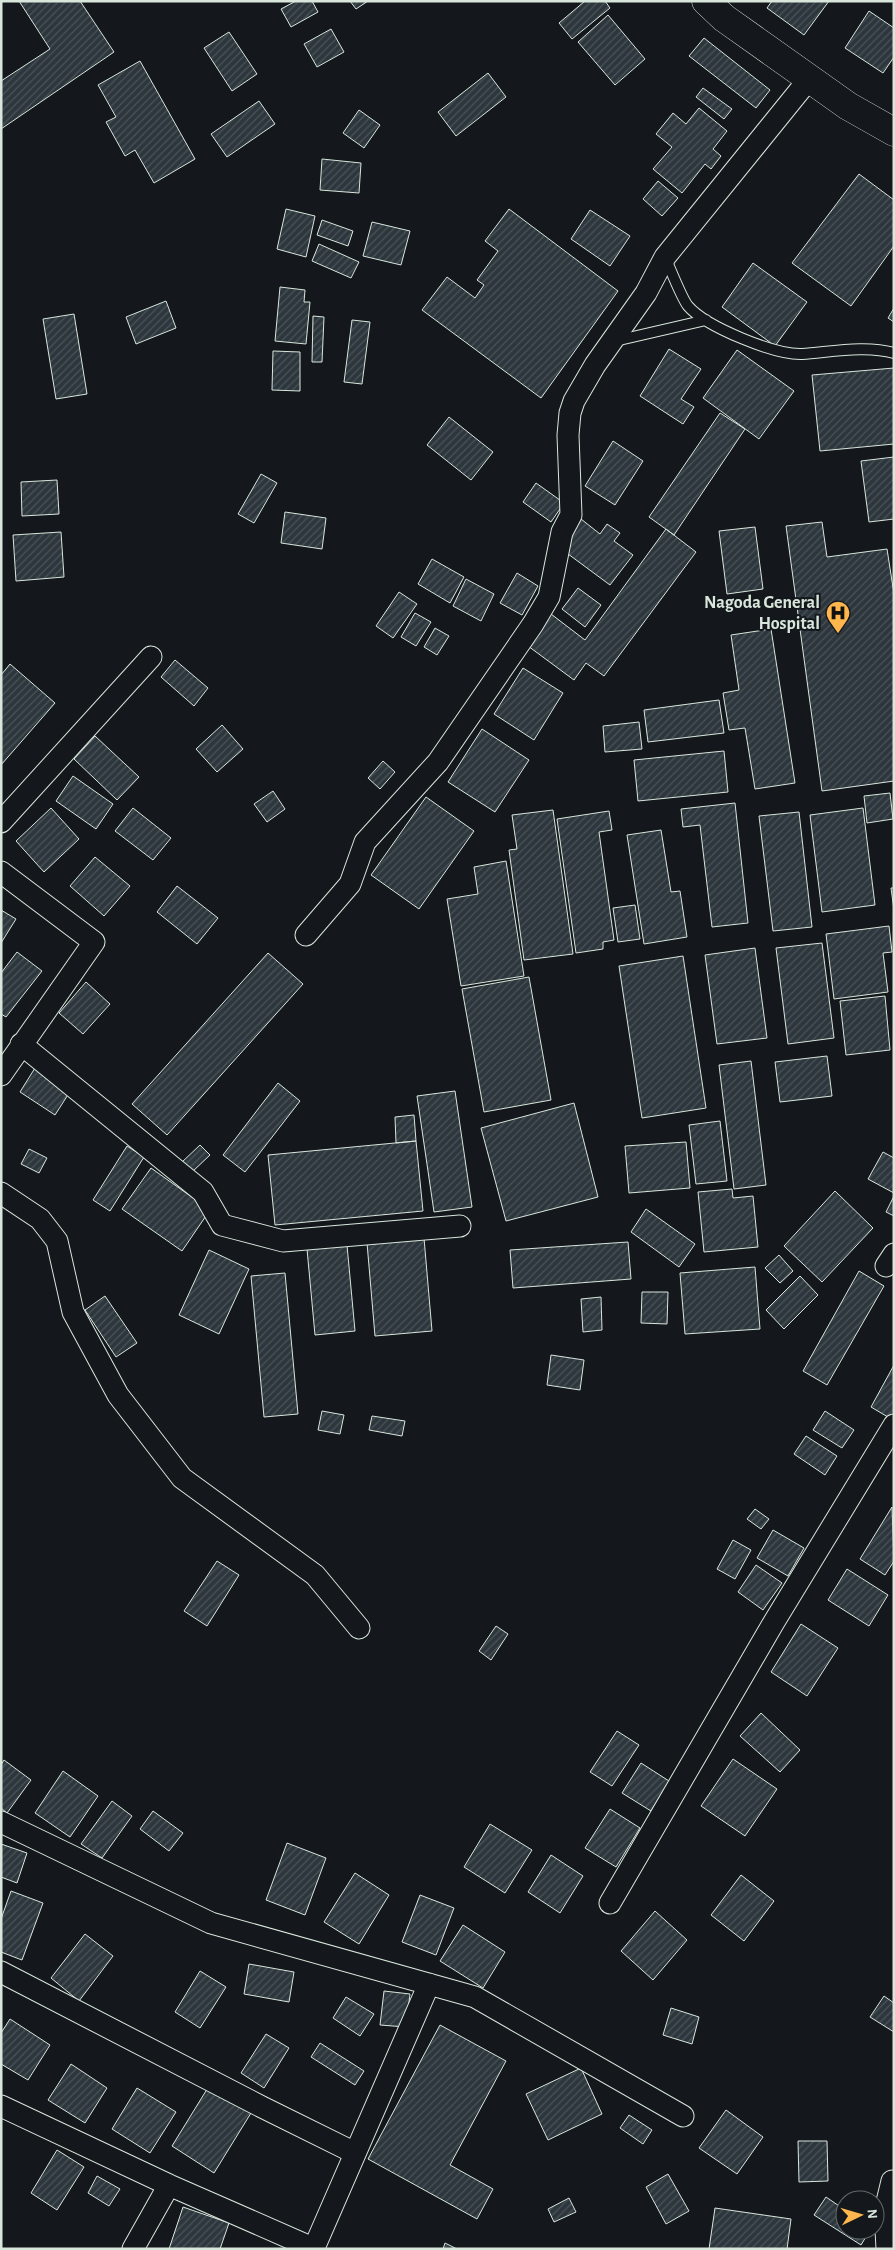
<svg xmlns="http://www.w3.org/2000/svg" width="895" height="2250" viewBox="0 0 895 2250" font-family="'Alegreya Sans',sans-serif">
  <style>
    .building { fill: url(#building-hatch); stroke: #d8e6dc }
    .lines { fill: none; stroke-linecap: round; stroke-linejoin: round }
    .lane-casing { stroke: #d8e6dc; stroke-width: 12 }
    .street-casing { stroke: #d8e6dc; stroke-width: 23 }
    .primary-casing { stroke: #d8e6dc; stroke-width: 29 }
    .lane { stroke: #14181c; stroke-width: 10 }
    .street { stroke: #14181c; stroke-width: 21 }
    .primary { stroke: #14181c; stroke-width: 28 }
    .labels { text-anchor: middle; dominant-baseline: central; stroke-width: 4; stroke-linejoin: round; paint-order: stroke }
    .poi-label { font-size: 18px; font-weight: bold; fill: #d8e6dc; stroke: #14181c; text-anchor: end }
  </style>
  <defs>
    <pattern id="building-hatch" width="6" height="6" patternUnits="userSpaceOnUse" patternTransform="scale(1.25)"><rect width="6" height="6" fill="#2c363c"/><path d="M-1 1l2-2M0 6l6-6M5 7l2-2" fill="none" stroke="#4a5358"/></pattern>
  </defs>
  <rect width="100%" height="100%" fill="#14181c"/>
  <path class="building" d="M19,1H80L114,52L1,129V81L50,49Z
    M296,1H312L318,12L291,27L281,9Z
    M350,1H368L356,9Z
    M585,1H605L610,8L572,39L559,23Z
    M772,1H829L804,35L767,8Z
    M869,11L894,28V57L883,73L845,48Z
    M608,15L645,59L615,85L578,42Z
    M331,29L344,52L317,67L304,44Z
    M229,32L257,74L232,91L204,48Z
    M704,38L770,90L756,108L689,56Z
    M140,61L195,159L154,183L135,150L125,156L106,122L116,117L98,85Z
    M488,73L506,97L456,136L438,112Z
    M703,88L732,109L724,119L696,97Z
    M259,101L275,124L227,157L211,134Z
    M699,108L727,131L713,149L721,156L711,169L705,164L682,193L653,169L672,147L656,134L673,113L686,124Z
    M359,110L380,125L364,148L343,133Z
    M322,159L361,163L359,193L320,190Z
    M859,174L894,200V246L851,306L792,263Z
    M658,181L678,198L662,216L643,199Z
    M286,209L315,216L306,257L277,249Z
    M509,209L618,291L541,398L422,310L447,277L475,298L484,285L477,280L498,251L485,241Z
    M590,210L630,236L610,266L571,239Z
    M322,220L353,231L348,246L317,235Z
    M372,222L410,231L401,265L363,256Z
    M319,244L359,262L351,278L312,261Z
    M753,263L807,302L775,346L722,307Z
    M280,287L305,290L304,302H310L306,344L275,341Z
    M166,301L176,328L136,344L126,317Z
    M894,308V322L888,318Z
    M74,314L87,394L56,399L43,319Z
    M313,316L324,317L322,362H312Z
    M352,320L370,322L362,384L344,382Z
    M669,349L701,369L681,399L694,407L683,424L640,396Z
    M737,350L794,391L759,439L703,398Z
    M273,351L300,352V391L272,390Z
    M894,368V444L820,451L812,375Z
    M720,413L745,429L674,535L649,517Z
    M449,417L493,452L471,480L427,445Z
    M613,441L643,461L615,505L585,486Z
    M894,457V519L869,522L861,461Z
    M261,474L277,483L254,523L238,514Z
    M57,480L59,514L22,516L21,482Z
    M536,483L564,503L551,522L523,502Z
    M285,512L326,518L322,549L281,543Z
    M581,519L600,534L607,524L620,533L614,541L633,555L610,585L560,548Z
    M822,522L827,557L887,549L894,594V781L822,791L786,526Z
    M755,527L763,589L727,594L719,531Z
    M666,529L696,552L604,676L586,663L574,680L528,646L551,614L585,640Z
    M61,532L64,577L16,581L13,535Z
    M432,559L464,577L450,603L418,584Z
    M517,573L538,586L522,615L500,603Z
    M466,579L494,594L481,621L453,606Z
    M578,588L601,605L585,627L562,609Z
    M399,592L417,604L393,638L376,626Z
    M415,613L431,622L416,646L401,637Z
    M435,628L449,636L437,655L424,647Z
    M771,629L795,783L755,789L745,728L729,730L723,693L739,690L731,635Z
    M175,660L208,688L194,706L161,677Z
    M10,664L55,703L1,765V675Z
    M523,668L563,693L534,740L494,714Z
    M719,700L724,733L648,742L644,710Z
    M639,722L642,749L605,752L603,726Z
    M222,725L243,749L217,772L196,749Z
    M482,729L529,760L495,812L448,782Z
    M95,736L139,777L117,800L74,759Z
    M724,751L728,792L638,801L634,760Z
    M383,761L395,772L380,789L368,778Z
    M73,776L113,804L96,829L56,801Z
    M273,791L285,809L267,822L254,804Z
    M890,793L893,819L867,823L864,796Z
    M426,797L474,831L419,909L371,875Z
    M735,803L748,923L712,927L700,825L683,827L681,809Z
    M51,808L79,839L44,872L16,841Z
    M133,808L171,838L153,860L115,831Z
    M863,808L875,905L822,912L810,815Z
    M553,810L573,954L524,960L509,850L517,849L512,815Z
    M609,811L612,830L599,832L614,940L603,942V949L576,953L557,819Z
    M799,812L812,927L773,931L759,816Z
    M661,830L671,892L680,891L687,937L644,944L627,835Z
    M95,857L130,886L104,916L70,886Z
    M506,861L524,976L461,986L447,899L478,894L474,867Z
    M177,886L218,918L197,944L157,912Z
    M891,888H894V910Z
    M635,905L640,939L618,942L613,908Z
    M1,910L16,919L1,943Z
    M889,926L892,952L883,953L888,992L834,999L826,934Z
    M822,943L834,1038L788,1044L776,948Z
    M755,948L767,1038L717,1044L705,955Z
    M17,952L42,971L6,1017L1,1014V973Z
    M268,953L303,984L167,1135L132,1104Z
    M683,956L706,1108L642,1118L619,966Z
    M529,977L551,1100L484,1112L462,989Z
    M86,982L110,1004L83,1034L59,1013Z
    M885,996L890,1050L846,1055L840,1001Z
    M827,1056L832,1096L780,1102L775,1062Z
    M751,1061L766,1185L734,1189L719,1065Z
    M35,1068L71,1090L55,1115L20,1092Z
    M278,1083L300,1101L245,1172L223,1155Z
    M455,1091L472,1207L434,1212L417,1096Z
    M574,1103L598,1197L506,1221L481,1128Z
    M414,1115L416,1141L396,1143L395,1117Z
    M720,1121L727,1181L696,1184L689,1125Z
    M416,1141L423,1211L275,1225L268,1155Z
    M686,1142L690,1188L629,1193L625,1146Z
    M200,1145L210,1155L191,1173L181,1163Z
    M127,1146L144,1157L110,1211L93,1200Z
    M29,1149L47,1158L39,1173L21,1164Z
    M883,1152L894,1158V1193L868,1179Z
    M151,1168L210,1210L182,1251L122,1209Z
    M732,1189L733,1198L753,1196L758,1247L704,1252L698,1192Z
    M835,1191L873,1228L822,1282L784,1246Z
    M894,1196V1216L886,1212Z
    M646,1209L695,1244L679,1267L631,1232Z
    M424,1238L432,1331L375,1336L367,1243Z
    M628,1242L631,1279L513,1288L510,1250Z
    M347,1245L355,1331L315,1335L307,1249Z
    M209,1250L249,1269L219,1334L179,1315Z
    M779,1255L793,1271L780,1283L765,1268Z
    M755,1267L760,1329L685,1334L680,1273Z
    M859,1271L884,1286L827,1385L803,1371Z
    M285,1273L298,1414L264,1417L251,1276Z
    M800,1276L818,1295L784,1329L766,1310Z
    M642,1292H668L667,1324L641,1323Z
    M105,1296L137,1343L116,1357L85,1310Z
    M601,1297L602,1330L583,1332L581,1299Z
    M551,1355L584,1360L580,1390L547,1385Z
    M894,1365V1418L893,1420L871,1407Z
    M322,1411L344,1415L340,1434L318,1430Z
    M825,1411L854,1430L842,1448L813,1430Z
    M372,1416L405,1421L402,1436L369,1430Z
    M806,1436L837,1456L825,1475L794,1454Z
    M892,1507L894,1561L885,1575L860,1559Z
    M755,1509L769,1519L761,1529L747,1519Z
    M773,1530L804,1548L788,1576L757,1558Z
    M733,1540L751,1550L735,1579L717,1569Z
    M217,1561L239,1575L207,1626L184,1611Z
    M756,1565L782,1583L763,1610L738,1592Z
    M847,1569L888,1595L869,1626L828,1600Z
    M801,1624L838,1648L807,1696L771,1672Z
    M496,1626L508,1634L491,1660L479,1651Z
    M761,1713L800,1750L780,1772L740,1736Z
    M617,1731L639,1745L612,1786L590,1772Z
    M733,1759L777,1789L745,1836L701,1806Z
    M4,1760L31,1780L7,1813L1,1808V1765Z
    M641,1763L669,1781L651,1811L622,1793Z
    M63,1771L98,1796L70,1837L35,1813Z
    M112,1801L132,1816L102,1858L81,1844Z
    M610,1809L640,1828L616,1867L585,1848Z
    M153,1811L183,1833L169,1851L140,1829Z
    M490,1824L532,1850L505,1893L464,1867Z
    M287,1843L326,1858L305,1915L266,1900Z
    M1,1844L27,1853L17,1883L1,1877Z
    M551,1855L583,1876L560,1913L528,1892Z
    M355,1873L389,1895L359,1944L324,1922Z
    M741,1875L774,1901L744,1941L711,1915Z
    M11,1891L43,1903L22,1960L1,1952V1919Z
    M420,1895L454,1908L436,1955L402,1942Z
    M655,1911L687,1940L653,1980L621,1951Z
    M463,1925L505,1952L483,1988L440,1961Z
    M85,1934L113,1956L79,2001L51,1978Z
    M249,1964L294,1972L289,2002L244,1994Z
    M200,1971L226,1987L200,2028L175,2012Z
    M384,1991L410,1994L406,2027L380,2025Z
    M884,1996L894,2003V2032L870,2017Z
    M346,1997L374,2014L360,2036L333,2018Z
    M671,2008L699,2017L692,2044L663,2035Z
    M10,2019L50,2045L28,2080L1,2064V2033Z
    M440,2025L506,2061L450,2165L493,2189L477,2219L368,2159Z
    M266,2034L289,2048L264,2088L241,2073Z
    M320,2043L364,2071L355,2085L311,2057Z
    M71,2064L107,2088L85,2123L48,2100Z
    M581,2068L602,2114L548,2140L526,2094Z
    M209,2086L251,2113L214,2173L172,2146Z
    M137,2088L176,2112L150,2153L112,2129Z
    M726,2110L763,2137L737,2174L699,2148Z
    M629,2115L652,2130L643,2144L620,2128Z
    M798,2141H827L828,2181L799,2182Z
    M57,2150L84,2167L57,2210L31,2193Z
    M668,2174L689,2211L666,2224L646,2187Z
    M97,2176L120,2189L109,2206L88,2193Z
    M826,2197L845,2210V2230H870L861,2245L814,2215Z
    M569,2198L576,2212L554,2222L548,2209Z
    M183,2207L229,2223L220,2249H169Z
    M715,2208L791,2219L787,2249H709Z
    M445,2243L457,2249H443Z"/>
  <g class="lines">
    <defs>
      <path id="lane" d="M665,257C670,268 682,299 688,306C706,327 775,355 802,354C831,352 866,345 894,353
        M615,341L706,320"/>
      <path id="street" d="M1,822L151,657
        M1,872L94,942L1,1075
        M306,935L350,884L365,842L438,762L533,624L549,597L562,532L571,515L568,435L570,413L574,401L595,365L646,293L665,257L809,79
        M21,1044L203,1192L222,1225L283,1241L460,1226
        M1,1193L40,1219L57,1241L73,1312L118,1395L182,1478L315,1575L359,1628
        M886,1266L894,1254
        M1,1822L211,1923L475,1997L683,2116
        M610,1903L774,1622L894,1425
        M1,1972L262,2107L355,2153
        M1,2106L169,2185L315,2249
        M314,2248L429,1984
        M133,2249L169,2185
        M887,2249L885,2210L892,2181"/>
      <path id="primary" d="M706,1L724,18L848,106L894,132"/>
    </defs>
    <use href="#lane" class="lane-casing"/>
    <use href="#street" class="street-casing"/>
    <use href="#primary" class="primary-casing"/>
    <use href="#lane" class="lane"/>
    <use href="#street" class="street"/>
    <use href="#primary" class="primary"/>
  </g>
  <defs>
    <symbol id="hospital-pin" viewBox="-11 -11 22 30"><path d="M0 17L-7.5 6A9.5 9.5 0 1 1 7.5 6Z" fill="#ffb74d" stroke="#14181c"/><path d="M-5-5h3v3.5h4V-5h3V5h-3V1.5h-4V5h-3Z" fill="#111"/></symbol>
  </defs>
  <g fill-rule="evenodd">
    <use href="#hospital-pin" x="824" y="599" width="28" height="38"/>
  </g>
  <g class="labels">
    <g class="poi-label">
      <text x="820" y="603">Nagoda General<tspan x="820" dy="21">Hospital</tspan></text>
    </g>
  </g>
  <rect width="895" height="2250" fill="none" stroke="#d8e6dc" stroke-width="5"/>
  <g transform="translate(860 2215) rotate(85)"><circle r="24" fill="#14181c" stroke="#626a69"/>
  <path d="M0-4L9 19L0 12L-9 19Z" fill="#ffb74d"/>
  <text y="-8" font-size="14" font-weight="bold" text-anchor="middle" fill="#d8e6dc">N</text>
  </g>
</svg>
